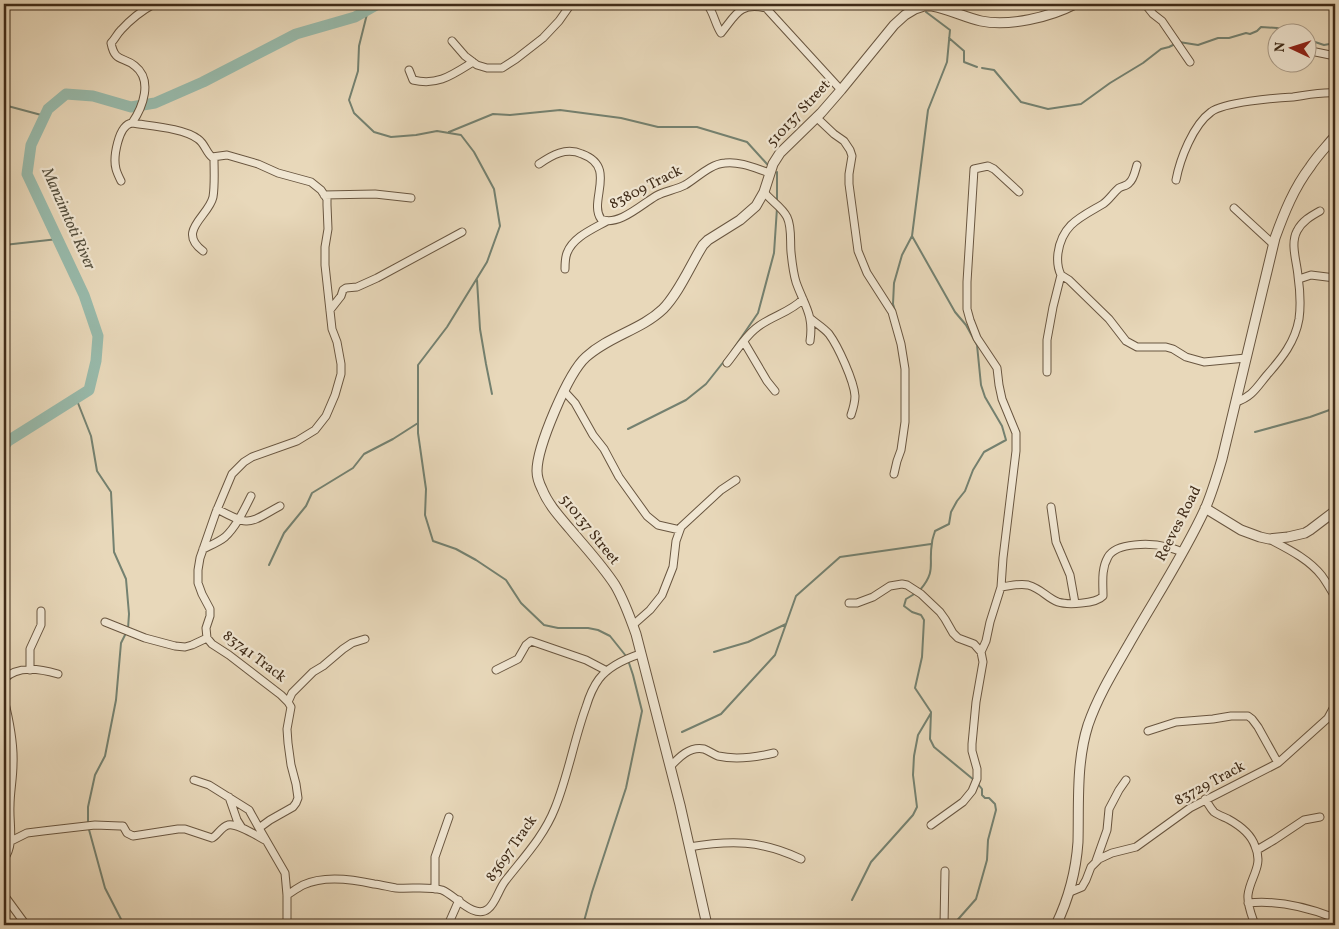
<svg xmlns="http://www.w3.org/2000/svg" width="1339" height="929" viewBox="0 0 1339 929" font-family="Vollkorn,serif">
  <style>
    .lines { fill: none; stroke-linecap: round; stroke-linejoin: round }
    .stream { stroke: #748170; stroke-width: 2 }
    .river { stroke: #98baab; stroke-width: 11 }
    .minor-casing { stroke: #695640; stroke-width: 9 }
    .tertiary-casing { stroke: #695640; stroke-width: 11 }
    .minor { stroke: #f0e6d2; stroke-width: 7 }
    .tertiary { stroke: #f0e6d2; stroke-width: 9 }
    .labels { text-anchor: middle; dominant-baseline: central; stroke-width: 4.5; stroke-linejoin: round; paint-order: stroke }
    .street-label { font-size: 15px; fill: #3f2b18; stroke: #f0e6d2 }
    .water-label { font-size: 16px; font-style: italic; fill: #554f3d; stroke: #f0e6d2 }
  </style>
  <rect width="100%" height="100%" fill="#e8d8ba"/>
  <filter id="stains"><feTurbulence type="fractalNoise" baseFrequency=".004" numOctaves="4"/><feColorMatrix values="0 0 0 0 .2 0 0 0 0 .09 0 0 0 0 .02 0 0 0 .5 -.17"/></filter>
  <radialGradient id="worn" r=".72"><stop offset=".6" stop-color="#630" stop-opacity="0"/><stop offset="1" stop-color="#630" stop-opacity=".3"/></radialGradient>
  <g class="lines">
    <path class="stream" d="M368,10L359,46L358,71L349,100L354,113L374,132L391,137L416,135L437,131L461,135L474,152L494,189L500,226L487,262L447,327L418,365V433L426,489L425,515L433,541L456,549L476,560L506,580L521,603L544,625L558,628H588L598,630L610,636L626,656
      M949,38L964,51V62L977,67
      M1306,39L1324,45L1335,43
      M1179,42L1198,45L1218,38H1229L1246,33L1250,34L1257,31L1261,27L1277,28L1291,32
      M982,68L994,70L1021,102L1048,109L1081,104L1110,83L1143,63L1161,49L1169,47L1175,44
      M4,105L45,116
      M449,132L493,114L510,115L560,110L621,118L658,127H697L747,142L767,164
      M777,172V201
      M912,236L955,312L966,325L977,345L981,385L985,397L1002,426L1006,440L984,452L973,470L965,491L957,501L951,512L949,524L935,531C934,535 932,539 932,543C928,564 937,570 920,590
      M4,245L58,239
      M477,280L480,329L486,364L492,394
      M895,311L893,304L894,283L902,255L912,236L928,110L947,62L950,30L926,12
      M732,351L758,313L774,253L777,208
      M76,398L91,436L97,471L111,492L114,552L126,579L129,614L128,629
      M628,429L686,400L706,384L725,360
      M1255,432L1310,417L1335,408
      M269,565L284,533L306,506L312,493L353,468L364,454L393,439L418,423
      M916,593L906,599L904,606L912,612L921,615L924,620L922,657L915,688L931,712L930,739L934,747L974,780
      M714,652L748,642L786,624
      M682,732L721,714L775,655L796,596L840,557L931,544
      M852,900L871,862L913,815L917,807L913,775L914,756L918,735L931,713
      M124,925L105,888L88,826V807L95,775L105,756L116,700L121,643L126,633
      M583,925L592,892L626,788L642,711L633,675L629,663
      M953,925L976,899L987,860L988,840L996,810L995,804L989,798H985L982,795V789L978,784"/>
    <path class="river" d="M4,446L8,441L89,390L96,361L98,336L84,295L27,174L31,145L48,109L66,94L93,96L131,107L155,103L203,82L296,34L355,17L378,4"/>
    <defs>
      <path id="minor" d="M707,4C714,13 715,24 721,33C736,15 739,2 766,8L841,90
        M1145,4L1153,14L1162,21L1190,62
        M452,41L465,56L477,65L487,68H502L516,59L543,38L559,21L571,4
        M1306,50L1335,56
        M409,70L413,80C438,86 452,75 473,62
        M816,117L834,134L844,141L850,150L852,156L849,174V184L858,251L867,273L892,312L901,344L905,369V422L901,450L897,461L894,474
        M132,123C143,107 153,80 135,66C123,56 115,63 111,43C115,39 117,34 121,30C131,19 141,11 154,4
        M539,164C552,155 566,147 582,154C618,167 588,201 601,219C618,227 642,204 656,196C665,191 675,190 685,185C697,178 710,164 725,163C740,161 757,169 770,173
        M1176,180C1180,159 1193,125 1211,112C1224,102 1275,98 1293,97C1307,95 1321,92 1335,93
        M121,181C119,177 117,173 116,169C113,158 118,125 132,123C150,126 184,128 198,139C205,144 206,152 212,157L227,155L258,164L278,173L311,182L321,190L327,199V205L328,229L325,247V265L332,329L337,342L341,364V374L335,395L326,416L315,430L297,441L252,457L244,462L232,474L216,512L200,558L198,570V583L202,594L210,609V616L206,628L207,638L212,644L229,655L281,695L288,702L291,707L287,729L288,743L291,765L296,784L298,798L296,803L293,807L270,820L259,828L285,873L287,895V925
        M764,192C771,201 782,207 787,217C792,227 790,241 791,252C792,262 793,272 796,282C804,305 814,314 810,341
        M324,195L375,194L411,198
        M1234,208L1273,244
        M203,251C176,231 209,216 213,197C215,185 214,170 214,158
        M565,269C565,264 565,258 567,253C573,237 593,229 607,221
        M1061,275L1069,280L1109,319L1126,341L1137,347H1166L1173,349L1186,357L1204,362L1246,358
        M1299,279L1311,275L1335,278
        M330,310L341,296L343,290L346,288L357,287L377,278L462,232
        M811,319C817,324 824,328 829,334C838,346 854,381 855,396C855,403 853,409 851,415
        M744,342L767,381L775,391
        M727,363C736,352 744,338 755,329C770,316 790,313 803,299
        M1047,372V340L1053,307L1061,275C1057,267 1057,261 1058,253C1062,224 1081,217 1103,204C1109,200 1113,193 1119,188C1122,186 1127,186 1129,183C1134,179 1135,171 1137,165
        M564,391L575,403L593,435L604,449L619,477L647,516L658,525L680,530
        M1236,402C1252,397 1257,387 1267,375C1282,358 1295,342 1299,319C1301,305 1300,290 1298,276C1297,262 1290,244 1297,231C1302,221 1311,216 1320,211
        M1051,507L1056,542L1070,575L1075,603
        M217,509C251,527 247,524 280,506
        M1269,539C1288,549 1309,559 1322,576C1327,583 1331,590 1335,597
        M203,549C211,545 219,542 225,537C236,527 244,510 251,496
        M1001,587C1010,586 1019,583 1028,585C1042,589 1047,598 1058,602C1067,605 1096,604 1103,596C1103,583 1101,569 1108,557C1116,542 1152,543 1167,547C1172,548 1177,550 1182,552
        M849,603H857L873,597L890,586L902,584L907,585L921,594L940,612L945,619L953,633L958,638L974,644L981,652
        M105,622L145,638L175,646L185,647L192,645L207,638
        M633,625L650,610L662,595L673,567L676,541L681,527L721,490L736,480
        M30,670V649L41,625V611
        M496,670L518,659L526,645L531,641L586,660L607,671
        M4,679C18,665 40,669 58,674
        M4,699C9,719 14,744 13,764C13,778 10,792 10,806C9,824 15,844 4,859
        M288,702L292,693L313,672L323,666L343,649L352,643L365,639
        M1148,731L1176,722L1213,719L1231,716H1248L1252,719L1258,727L1278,763
        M670,767C679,757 690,746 704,749C709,751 713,754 718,756C736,760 757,757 774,753
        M194,780L209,785L249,810L259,828
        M229,797L237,820L242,828
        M1205,799C1208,803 1210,808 1214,812C1218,815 1224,817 1228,819C1239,825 1251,834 1255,846C1264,866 1250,877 1248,895C1247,905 1252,916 1255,925
        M931,825L963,802L972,791L977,779V769L972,751V744L976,702L983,662L981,652L986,641L990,622L1001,587L1003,558L1016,451V433L1002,399L999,385L997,368L977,338L970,320L967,309V282L974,169L988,166L994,169L1019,192
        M11,841L27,833L43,831L95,825L120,826H123L127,833L133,836L178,829H185L212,838C218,835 221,827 228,825C237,823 257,836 265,840
        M689,847C731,840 761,840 801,859
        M1257,850L1274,840L1304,820L1320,817
        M1096,861L1107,830L1109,809L1119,790L1126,780
        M435,889V857L449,817
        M1070,892L1082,887L1086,880L1091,867L1099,859L1112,853L1136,847L1190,808L1278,763L1328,718L1335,705
        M4,895L26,925
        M287,895C292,892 297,888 303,885C324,875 352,879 374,884C382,885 389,887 396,888C411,889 428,886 442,890C455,895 474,920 488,909C496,903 499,888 506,880C524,857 544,836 555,808C568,776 574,740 586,707C589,697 593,687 599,679C609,666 625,659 640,654
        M1248,903C1277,900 1306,907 1332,917
        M448,925L459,900
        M944,925L945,871
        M1329,925L1335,910"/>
      <path id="tertiary" d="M1205,508L1241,530L1260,537L1269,539L1288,537L1305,533L1310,530L1335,511
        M707,925L680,805L636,634C630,617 624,600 615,585C602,565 585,547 570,529C559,516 548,504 542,489C539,483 537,477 537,471C537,447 568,373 586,357C609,336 641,330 663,309C679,293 691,264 703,245L708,240L740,220L756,206L764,192L773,164L780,153L821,113L841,90L894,25L905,15L915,9L924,6H932C949,9 964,17 981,21C1009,27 1050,17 1075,4
        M1056,925C1069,898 1076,871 1078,842C1079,803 1076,763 1088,725C1098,696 1114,670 1129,644C1154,600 1184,555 1205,509C1212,493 1217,476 1222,459L1275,238C1284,213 1294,188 1310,167C1317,156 1327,146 1335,136"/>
    </defs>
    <use href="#minor" class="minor-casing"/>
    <use href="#tertiary" class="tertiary-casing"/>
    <use href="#minor" class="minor"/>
    <use href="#tertiary" class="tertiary"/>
  </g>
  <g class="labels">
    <g class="street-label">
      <text transform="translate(799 114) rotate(-47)">510137 Street</text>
      <text transform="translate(646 188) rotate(-27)">83809 Track</text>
      <text transform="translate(1179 524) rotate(-63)">Reeves Road</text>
      <text transform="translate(589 530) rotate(51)">510137 Street</text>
      <text transform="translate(254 657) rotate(37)">83741 Track</text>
      <text transform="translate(1210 784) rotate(-28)">83729 Track</text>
      <text transform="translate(512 849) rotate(-55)">83697 Track</text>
    </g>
    <g class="water-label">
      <text transform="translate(68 219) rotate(66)">Manzimtoti River</text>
    </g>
  </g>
  <rect width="1339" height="929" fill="none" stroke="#e8d8ba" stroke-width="20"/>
  <rect x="5" y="5" width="1329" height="919" fill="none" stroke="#3f2b18" stroke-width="2.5"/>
  <rect x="10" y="10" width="1319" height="909" fill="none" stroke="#3f2b18"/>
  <g transform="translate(1292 48) rotate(274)"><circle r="24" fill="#f0e6d2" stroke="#a99b88"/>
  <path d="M0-4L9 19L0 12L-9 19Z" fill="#8f2418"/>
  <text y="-8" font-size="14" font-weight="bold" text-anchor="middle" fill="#3f2b18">N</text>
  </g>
  <rect width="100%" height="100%" filter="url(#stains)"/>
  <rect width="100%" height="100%" fill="url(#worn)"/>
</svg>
